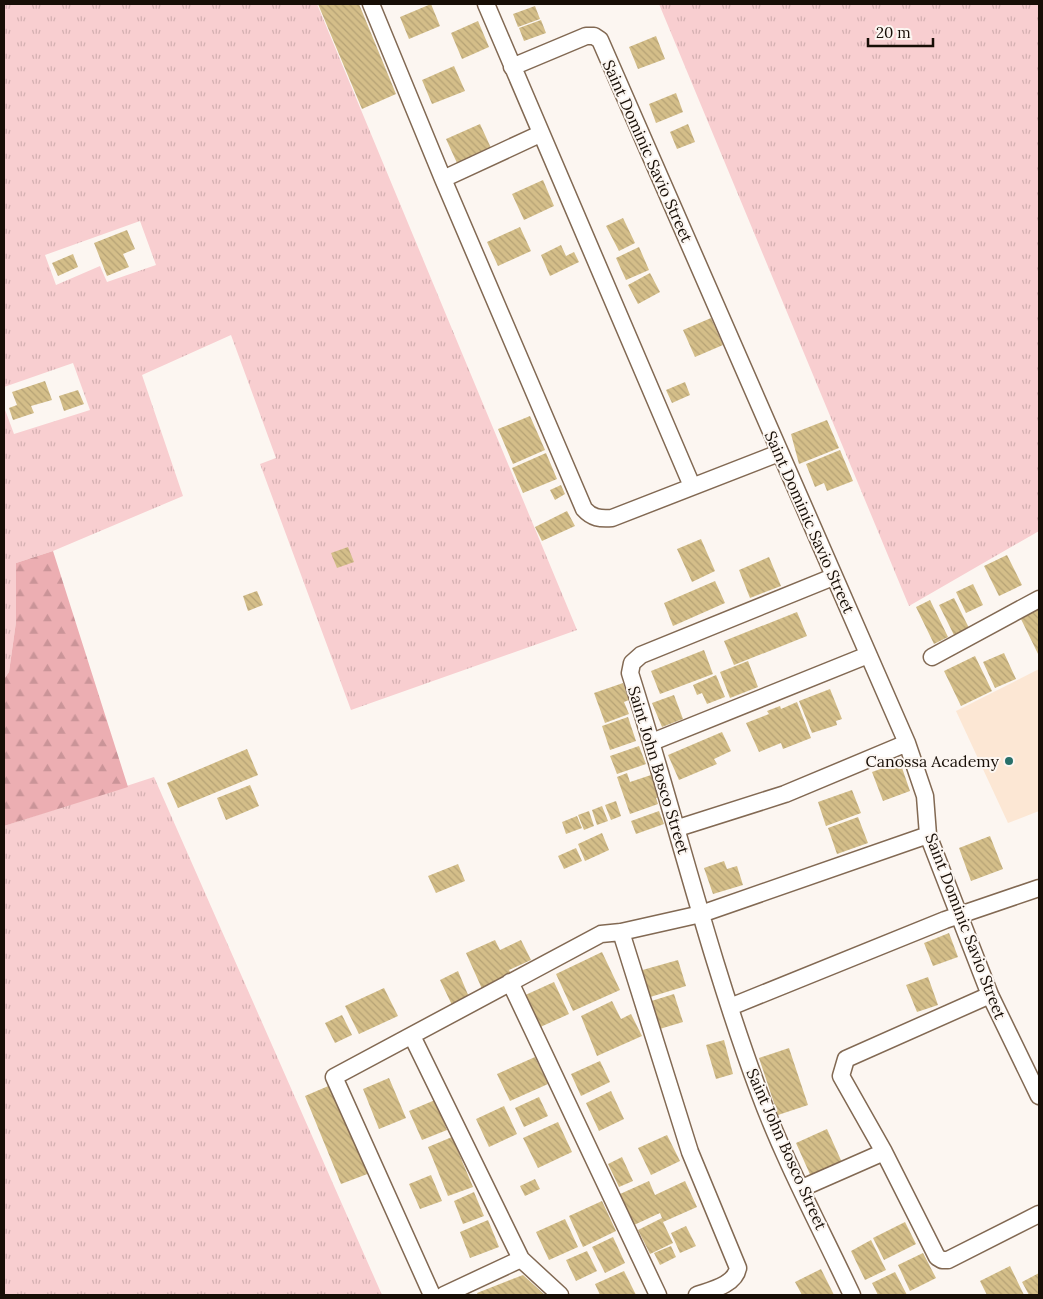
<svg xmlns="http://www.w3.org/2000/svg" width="1043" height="1299" viewBox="0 0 1043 1299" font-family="Lora,serif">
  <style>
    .built { fill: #fce7d4 }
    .grass { fill: url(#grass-tufts); fill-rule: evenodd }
    .forest { fill: url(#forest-firs) }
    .building { fill: url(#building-back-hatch) }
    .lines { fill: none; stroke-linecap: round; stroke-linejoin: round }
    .minor-casing { stroke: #826953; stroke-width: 19 }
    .minor { stroke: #fff; stroke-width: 16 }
    .poi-dot { fill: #28706a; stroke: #fcf6f1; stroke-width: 2 }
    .labels { text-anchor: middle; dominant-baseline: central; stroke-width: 4; stroke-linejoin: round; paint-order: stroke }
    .street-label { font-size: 16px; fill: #170e06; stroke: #fcf6f1 }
    .poi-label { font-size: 16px; fill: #170e06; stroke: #fcf6f1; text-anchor: end }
  </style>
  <defs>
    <pattern id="grass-tufts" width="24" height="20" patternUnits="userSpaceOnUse" patternTransform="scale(1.25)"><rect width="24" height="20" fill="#f8ced0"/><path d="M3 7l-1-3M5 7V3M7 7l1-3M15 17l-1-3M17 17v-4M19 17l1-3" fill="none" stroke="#d4b0b1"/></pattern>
    <pattern id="forest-firs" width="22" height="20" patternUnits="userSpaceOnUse" patternTransform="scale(1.25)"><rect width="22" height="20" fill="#ecaeb2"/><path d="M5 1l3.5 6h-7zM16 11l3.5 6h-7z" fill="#ca9498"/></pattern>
    <pattern id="building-back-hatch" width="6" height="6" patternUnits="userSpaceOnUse" patternTransform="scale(1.25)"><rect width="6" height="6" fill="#d4be89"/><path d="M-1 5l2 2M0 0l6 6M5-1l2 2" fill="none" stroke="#b5a275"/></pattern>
  </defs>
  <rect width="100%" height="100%" fill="#fcf6f1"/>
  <path class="built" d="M1039,669V811L1008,823L956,711Z"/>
  <path class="grass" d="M4,4H317L577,630L351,710L260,464L276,458L231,335L142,375L183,496L53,551L16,563V622L9,672L4,679V407L14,434L90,410L73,363L4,387ZM140,221L156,265L107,282L100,266L56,285L45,255Z
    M659,4H1039V531L909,606Z
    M154,777L382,1295H4V826Z"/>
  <path class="forest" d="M53,551L128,787L4,826V679L9,672L16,622V563Z"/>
  <path class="building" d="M318,4H359L396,94L362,109Z
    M431,4L440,26L409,39L400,17Z
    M535,6L540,19L518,27L513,14Z
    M541,20L546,33L524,41L519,28Z
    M478,21L489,47L462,59L451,33Z
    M656,36L665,59L638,69L629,47Z
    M454,66L465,91L432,104L422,80Z
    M676,93L683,112L656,123L649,104Z
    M480,124L491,148L457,163L446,139Z
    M688,124L695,142L677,149L670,132Z
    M543,180L554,206L524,220L512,194Z
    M623,218L635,243L619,251L606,226Z
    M520,227L531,251L498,266L487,242Z
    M127,230L135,249L123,254L129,267L107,276L94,243Z
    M561,245L566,256L574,252L579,262L550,276L541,255Z
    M639,247L649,270L626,280L616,258Z
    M73,254L78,267L58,276L52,263Z
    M650,273L660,292L638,304L628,285Z
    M711,318L723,345L695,357L683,330Z
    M45,381L52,400L31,406L34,413L13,420L9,408L17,405L12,392Z
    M685,382L690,395L672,403L666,390Z
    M78,390L84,404L64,411L59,396Z
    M530,416L545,450L513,464L498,429Z
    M827,420L839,448L799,464L791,434Z
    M840,450L853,481L827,491L824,483L815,487L806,464Z
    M546,453L557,479L523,493L512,468Z
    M561,485L565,494L555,500L550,490Z
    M567,511L575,526L542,541L535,527Z
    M701,539L715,571L692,582L677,549Z
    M348,547L354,562L337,568L331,553Z
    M1007,555L1022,585L999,596L984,566Z
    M769,557L781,586L750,598L739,570Z
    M715,581L725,603L673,626L664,603Z
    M973,584L983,605L966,613L956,592Z
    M257,591L263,605L248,611L243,596Z
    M954,598L969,628L954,635L939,605Z
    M930,600L948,637L934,644L916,607Z
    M1039,609V656L1020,617Z
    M797,612L807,636L734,665L724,641Z
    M704,650L713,674L660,694L651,671Z
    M1004,653L1016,679L995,688L983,662Z
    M975,656L992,691L961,706L944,671Z
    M748,661L758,687L730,698L720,672Z
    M716,675L725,697L707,704L702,693L697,695L693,685Z
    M623,683L629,700L624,702L629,714L605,723L594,693Z
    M830,689L842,719L836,721L837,725L812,733L799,701Z
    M674,695L683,719L662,727L652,703Z
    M797,702L811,738L783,749L781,743L759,752L746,723L769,714L767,711L780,706L781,709Z
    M628,717L636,741L610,750L602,726Z
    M722,732L731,751L714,759L717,764L679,780L668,755Z
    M639,746L646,764L617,774L610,756Z
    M247,749L258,775L178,808L167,783Z
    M900,762L910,791L883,801L872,772Z
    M627,773L630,782L651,775L659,797L656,798L658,804L630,814L617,777Z
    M250,785L259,806L226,820L217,798Z
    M852,790L861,813L826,826L818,802Z
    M616,801L621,816L611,820L605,805Z
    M602,806L608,821L597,825L592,810Z
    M589,811L594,826L584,830L578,815Z
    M659,811L664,824L636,834L631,821Z
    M577,816L582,828L566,834L562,822Z
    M858,817L868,843L837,854L828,828Z
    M602,833L609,850L585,861L578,844Z
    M990,836L1003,869L971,881L959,848Z
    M576,848L582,861L564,869L558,856Z
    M724,861L727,869L737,866L743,885L713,894L704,868Z
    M458,864L465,881L436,893L428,876Z
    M949,933L958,957L933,966L924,943Z
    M495,940L500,950L521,940L531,960L509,970L513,978L483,991L466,953Z
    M602,952L620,990L573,1011L556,974Z
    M678,960L686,986L647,998L639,971Z
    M458,971L469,997L452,1005L440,980Z
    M928,977L938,1005L917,1012L906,985Z
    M554,982L569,1014L536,1029L521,997Z
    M384,988L398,1016L359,1034L345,1006Z
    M674,994L683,1022L653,1031L645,1003Z
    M612,1001L621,1019L631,1014L642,1036L597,1056L581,1016Z
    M342,1015L352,1035L335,1043L325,1023Z
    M724,1040L733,1074L716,1079L706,1045Z
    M789,1048L808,1105L778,1115L759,1058Z
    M535,1057L548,1084L510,1101L497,1074Z
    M600,1061L610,1082L581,1096L571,1074Z
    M389,1078L406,1118L379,1129L363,1089Z
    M333,1084L370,1173L341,1184L305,1096Z
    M611,1091L624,1119L599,1131L586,1103Z
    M539,1097L548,1116L524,1127L515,1108Z
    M435,1100L447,1130L422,1140L409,1111Z
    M504,1106L517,1134L489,1147L476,1119Z
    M558,1122L572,1152L538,1168L523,1138Z
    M827,1129L844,1167L813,1181L796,1143Z
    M667,1135L680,1161L651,1175L638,1148Z
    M452,1137L473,1187L448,1196L428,1147Z
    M622,1157L633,1181L619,1187L608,1164Z
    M431,1175L442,1201L420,1209L409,1184Z
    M535,1179L540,1189L525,1196L520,1186Z
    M649,1181L655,1195L685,1181L697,1207L663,1222L673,1243L650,1254L638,1230L662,1218L660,1213L634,1225L620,1194Z
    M474,1192L484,1216L463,1224L454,1201Z
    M602,1201L616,1231L583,1247L569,1216Z
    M565,1219L578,1247L549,1260L536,1232Z
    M488,1220L499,1247L470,1258L460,1232Z
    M905,1222L916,1244L884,1260L873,1238Z
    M686,1226L696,1246L680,1253L671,1233Z
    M613,1237L625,1263L605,1273L592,1247Z
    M871,1240L886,1270L865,1280L851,1251Z
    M671,1246L676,1257L660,1265L654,1253Z
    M587,1251L597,1271L576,1281L566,1260Z
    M923,1253L936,1278L910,1291L898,1265Z
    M1010,1266L1024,1295H987L980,1281Z
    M821,1269L834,1295H802L795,1282Z
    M624,1271L636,1295H600L595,1284Z
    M895,1272L907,1295H878L872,1283Z
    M1039,1273V1295H1029L1022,1282Z
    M523,1275L545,1295H478L477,1293Z"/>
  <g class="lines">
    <defs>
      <path id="minor" d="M371,4L443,179L584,509C592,518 600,519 612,518L779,453
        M486,4L692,486
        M512,67L586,36H594L600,40L907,743L925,796L928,835L990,995L1039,1096
        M443,179L540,134
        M833,577L641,655L632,663L630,673C674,812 708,955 759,1092C784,1160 821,1229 852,1295
        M932,657L1039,599
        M652,742L868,655
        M678,828L785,794L907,743
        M621,932L690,1152L738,1268C735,1285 711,1290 697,1295
        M510,982L658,1295
        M990,995L846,1059L841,1076L884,1152L937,1257L942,1260H948L1039,1214
        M730,1007L945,920L1039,888
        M412,1036L521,1259
        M802,1188L884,1152
        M432,1295L334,1077L601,934L621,932L701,914L928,835
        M444,1295L521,1259L560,1295"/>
    </defs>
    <use href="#minor" class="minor-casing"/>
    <use href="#minor" class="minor"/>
  </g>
  <circle class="poi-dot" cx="1009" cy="761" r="5"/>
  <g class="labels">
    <g class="street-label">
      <text transform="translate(648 151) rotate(66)">Saint Dominic Savio Street</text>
      <text transform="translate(810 522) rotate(66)">Saint Dominic Savio Street</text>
      <text transform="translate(659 770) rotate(73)">Saint John Bosco Street</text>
      <text transform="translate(966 926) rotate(69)">Saint Dominic Savio Street</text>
      <text transform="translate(787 1149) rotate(66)">Saint John Bosco Street</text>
    </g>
    <g class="poi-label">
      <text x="999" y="761">Canossa Academy</text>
    </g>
  </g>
  <rect width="1043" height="1299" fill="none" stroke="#170e06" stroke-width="10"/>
  <path d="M868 38v8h65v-8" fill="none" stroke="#170e06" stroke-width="2.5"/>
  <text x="876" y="38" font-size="15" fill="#170e06" stroke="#fcf6f1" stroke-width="4" paint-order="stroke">20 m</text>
</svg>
